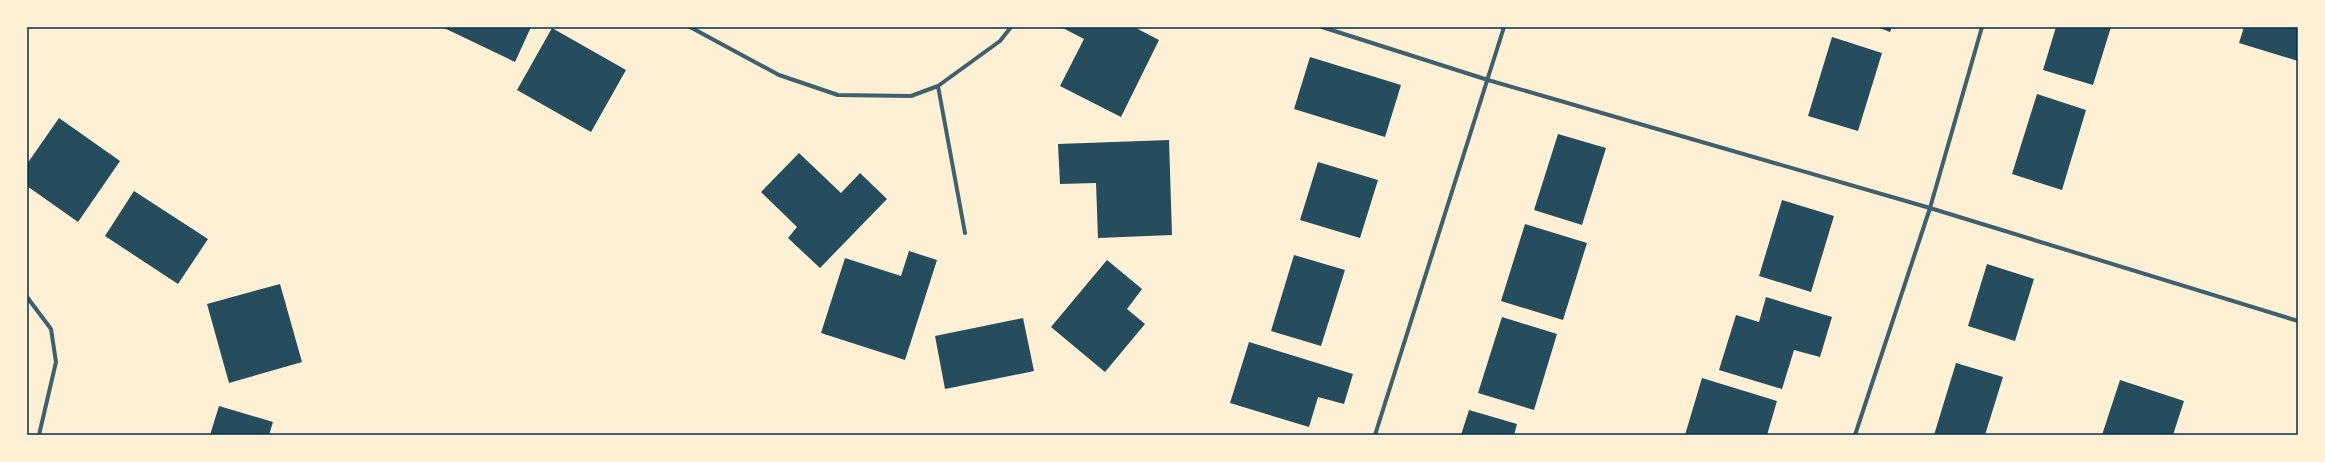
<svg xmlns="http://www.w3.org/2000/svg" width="2325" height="462" viewBox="0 0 2325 462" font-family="Signika,sans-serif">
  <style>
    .building { fill: #264d5e }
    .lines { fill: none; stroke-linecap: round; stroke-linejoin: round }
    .minor { stroke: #3f606c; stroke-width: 4 }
    .neatline { fill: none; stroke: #003049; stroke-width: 1.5 }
  </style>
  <rect width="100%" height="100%" fill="#fdf0d5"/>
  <path class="building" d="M442,27H531L515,62Z
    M1061,27H1134L1159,40L1121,117L1060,86L1084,39Z
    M1877,27H1892L1890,32Z
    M2056,27H2111L2093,85L2043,70Z
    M2244,27H2298V61L2239,43Z
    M552,28L626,70L591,132L517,90Z
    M1832,37L1882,53L1858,131L1808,116Z
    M1310,57L1401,85L1385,137L1294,109Z
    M2037,94L2086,110L2062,190L2012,174Z
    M59,118L120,161L78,222L27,186V164Z
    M1558,134L1606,148L1582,225L1534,210Z
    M1169,140L1172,235L1098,238L1096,183L1060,184L1058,144Z
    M799,153L841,193L860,173L887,199L820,268L788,238L797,227L761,192Z
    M1318,162L1378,180L1360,238L1300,220Z
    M134,191L208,239L178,284L105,236Z
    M1782,200L1834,216L1811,292L1759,276Z
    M1525,224L1587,243L1563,320L1501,301Z
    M909,251L937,260L905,360L821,333L845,258L901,276Z
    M1294,255L1345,270L1321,346L1271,331Z
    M1107,260L1142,289L1127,309L1145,324L1105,372L1051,327Z
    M1987,264L2034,279L2015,341L1968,326Z
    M280,284L302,362L229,383L207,304Z
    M1766,297L1832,317L1820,357L1794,350L1782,389L1719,370L1736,315L1759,322Z
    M1502,317L1557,334L1534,410L1478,393Z
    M1023,318L1034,371L945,389L935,336Z
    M1249,342L1353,374L1344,404L1318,397L1309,427L1230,403Z
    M1956,363L2003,377L1985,435H1934Z
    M1702,378L1777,401L1767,435H1685Z
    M2120,380L2184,401L2173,435H2102Z
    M219,406L273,422L269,435H210Z
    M1469,410L1517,424L1514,435H1461Z"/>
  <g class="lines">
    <path class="minor" d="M690,27L779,75L838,95L911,96L938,86L1000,41L1011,27
      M1322,27L1488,80L1930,208L2298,321
      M938,86L965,233
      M27,297L51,329L56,362L39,435
      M1375,435L1504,27
      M1855,435L1930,208L1982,27"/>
  </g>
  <rect width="2325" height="462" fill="none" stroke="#fdf0d5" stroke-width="56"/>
  <rect x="28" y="28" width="2269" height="406" class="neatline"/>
</svg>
